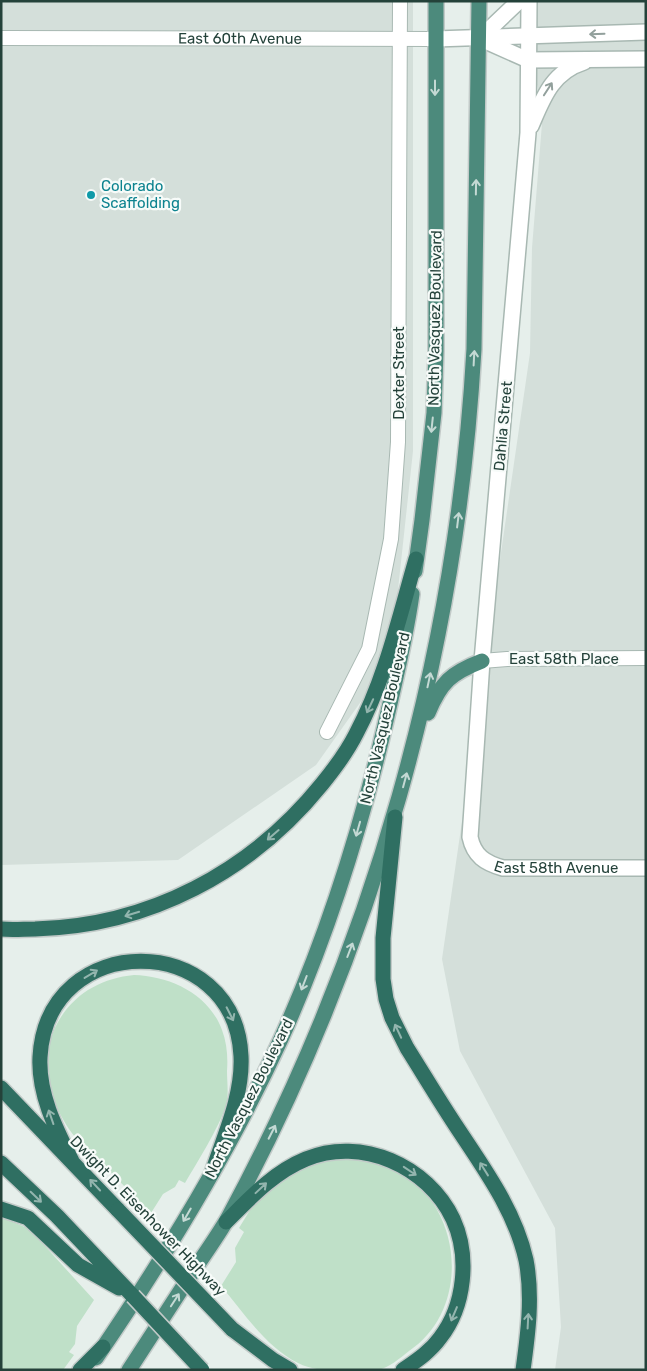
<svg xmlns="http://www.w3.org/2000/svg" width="647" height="1371" viewBox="0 0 647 1371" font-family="Rubik,sans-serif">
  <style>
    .built { fill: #d4dfda }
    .green { fill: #bfe0c8 }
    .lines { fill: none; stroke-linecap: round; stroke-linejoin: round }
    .minor-casing { stroke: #a8b8b2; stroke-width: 16 }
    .tertiary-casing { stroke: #a8b8b2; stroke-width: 18 }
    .trunk-casing { stroke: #c2cac8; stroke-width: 18 }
    .motorway-casing { stroke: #c2cac8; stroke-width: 18 }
    .minor { stroke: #fff; stroke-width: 14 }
    .tertiary { stroke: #fff; stroke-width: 15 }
    .trunk { stroke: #4c8a7c; stroke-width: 15 }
    .motorway { stroke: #2f6f62; stroke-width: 15 }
    .motorway-bridge-casing { stroke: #c2cac8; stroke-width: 18; stroke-linecap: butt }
    .motorway-bridge { stroke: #2f6f62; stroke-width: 15 }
    .oneway { stroke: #92a09c }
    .oneway2 { stroke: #c4d9d4 }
    .oneway3 { stroke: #93b5ae }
    .culture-dot { fill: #0f9aa8; stroke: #f7fbf9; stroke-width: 2 }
    .labels { text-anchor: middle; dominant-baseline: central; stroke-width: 4.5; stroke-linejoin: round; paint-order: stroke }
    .street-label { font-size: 15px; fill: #24423a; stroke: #f7fbf9 }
    .culture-label { font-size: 15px; fill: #0d838f; stroke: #f7fbf9; text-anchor: start }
  </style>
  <rect width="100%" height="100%" fill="#e6efeb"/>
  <path class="built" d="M1,1H413V451L397,599L367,693L316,765L178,860L1,865Z
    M518,1H646V1370H555L561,1327L555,1228L460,1051L442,959L530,353L532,248L543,111Z"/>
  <path class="green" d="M134,975C170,976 209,994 222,1030C227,1043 228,1058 227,1071C227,1082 229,1095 226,1106C218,1129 198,1161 185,1183L179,1180L175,1187L163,1194L151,1213C134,1196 117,1179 100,1161C92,1154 82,1146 75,1137C48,1103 36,1055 61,1017C78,991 104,978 134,975Z
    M335,1158C355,1159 375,1160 394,1169C463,1202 473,1308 409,1351C400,1358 389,1368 377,1370C367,1371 356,1370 346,1370C329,1370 314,1371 298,1363C266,1347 244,1313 221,1286L236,1262L235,1248L244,1232L239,1228L258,1197L303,1167Z
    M1,1217L25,1227L34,1234L94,1300L77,1326L75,1344L69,1352L74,1355L63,1370H1Z"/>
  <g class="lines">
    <defs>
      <g id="minor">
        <path id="s1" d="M1,38L435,39"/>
        <path d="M482,661L507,659L646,658"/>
        <path d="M327,732L369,649L391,539L398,442L400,1"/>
      </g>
      <g id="tertiary">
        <path id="s2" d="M529,1L528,133L482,661L470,837C474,856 485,863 503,868H646"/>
        <path d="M435,39L646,32"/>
        <path d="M479,39L519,1"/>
        <path d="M483,40L528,60L646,59"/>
        <path d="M531,126C543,98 552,72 584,62"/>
      </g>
      <path id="trunk" d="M415,571L422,520L434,413L436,351V1
        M428,713C441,682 451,673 482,661
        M96,1358C165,1257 230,1151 281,1039C326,939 360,832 385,725C395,682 406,638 412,594
        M129,1370C150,1338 171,1305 192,1273C204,1255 217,1237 228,1218C373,950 457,653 474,349L479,1"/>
      <path id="motorway" d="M395,817L383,938V979L386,999L392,1018L407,1048C424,1075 440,1102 458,1129C485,1170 515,1211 526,1260C533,1296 528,1334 523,1370
        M1,929C12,930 24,929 35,929C149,926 251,872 322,784C335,768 347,752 356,734C385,680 399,618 416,559
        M1,1088L118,1210
        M72,1161C56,1129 38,1094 40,1057C47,929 235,930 241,1056C243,1096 224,1136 212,1173
        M1,1163L57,1216L133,1296
        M1,1209L28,1218L78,1265L119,1288
        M226,1222C250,1198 274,1172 306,1159C361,1136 428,1166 453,1219C470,1256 465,1306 440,1338C430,1352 416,1361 403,1370
        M232,1329L273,1360L290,1370
        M80,1370L103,1347"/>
    </defs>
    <use href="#minor" class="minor-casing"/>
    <use href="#tertiary" class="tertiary-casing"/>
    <use href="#trunk" class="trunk-casing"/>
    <use href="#motorway" class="motorway-casing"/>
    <use href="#minor" class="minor"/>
    <use href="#tertiary" class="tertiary"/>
    <use href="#trunk" class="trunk"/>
    <use href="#motorway" class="motorway"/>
    <defs>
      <path id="motorway-bridge" d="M118,1210L232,1329
        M133,1296L202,1370"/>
    </defs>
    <use href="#motorway-bridge" class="motorway-bridge-casing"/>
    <use href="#motorway-bridge" class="motorway-bridge"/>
  </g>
  <defs><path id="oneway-shaft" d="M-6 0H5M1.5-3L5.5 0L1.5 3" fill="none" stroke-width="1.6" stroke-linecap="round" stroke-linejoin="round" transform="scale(1.25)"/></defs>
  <g class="oneway">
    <use href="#oneway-shaft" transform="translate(597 34) rotate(178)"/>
    <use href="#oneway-shaft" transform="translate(548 89) rotate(-57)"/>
  </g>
  <g class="oneway2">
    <use href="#oneway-shaft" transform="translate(435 88) rotate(90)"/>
    <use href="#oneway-shaft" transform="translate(476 187) rotate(-89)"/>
    <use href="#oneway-shaft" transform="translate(474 358) rotate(-87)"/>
    <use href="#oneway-shaft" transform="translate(432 425) rotate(96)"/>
    <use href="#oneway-shaft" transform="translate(458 520) rotate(-83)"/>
    <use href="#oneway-shaft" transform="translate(429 680) rotate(-78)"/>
    <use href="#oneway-shaft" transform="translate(405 780) rotate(-75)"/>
    <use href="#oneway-shaft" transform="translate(358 829) rotate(106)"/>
    <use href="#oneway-shaft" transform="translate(350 950) rotate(-69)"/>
    <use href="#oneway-shaft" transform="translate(304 983) rotate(111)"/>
    <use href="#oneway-shaft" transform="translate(272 1132) rotate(-63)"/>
    <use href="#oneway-shaft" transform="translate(187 1215) rotate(120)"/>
    <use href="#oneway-shaft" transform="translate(175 1300) rotate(-57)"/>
  </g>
  <g class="oneway3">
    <use href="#oneway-shaft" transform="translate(370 706) rotate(115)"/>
    <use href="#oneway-shaft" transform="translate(273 835) rotate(139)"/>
    <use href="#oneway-shaft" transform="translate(132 914) rotate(163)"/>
    <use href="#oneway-shaft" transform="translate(91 974) rotate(-31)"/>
    <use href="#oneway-shaft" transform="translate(230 1014) rotate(63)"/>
    <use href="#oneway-shaft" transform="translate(398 1031) rotate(-115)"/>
    <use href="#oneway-shaft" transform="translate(51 1117) rotate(-109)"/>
    <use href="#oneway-shaft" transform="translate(484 1169) rotate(-122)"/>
    <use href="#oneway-shaft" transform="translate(410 1171) rotate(34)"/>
    <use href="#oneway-shaft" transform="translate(95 1185) rotate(-133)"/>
    <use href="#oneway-shaft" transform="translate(261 1188) rotate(-43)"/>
    <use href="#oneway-shaft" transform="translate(36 1197) rotate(44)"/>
    <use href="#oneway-shaft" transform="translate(454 1314) rotate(113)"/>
    <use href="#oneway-shaft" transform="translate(528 1321) rotate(-87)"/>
  </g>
  <circle class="culture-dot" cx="91" cy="195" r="5"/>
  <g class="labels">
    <g class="street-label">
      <text stroke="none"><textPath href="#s1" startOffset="239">East 60th Avenue</textPath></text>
      <text transform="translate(435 318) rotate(-89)">North Vasquez Boulevard</text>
      <text transform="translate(399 373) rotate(-90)">Dexter Street</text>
      <text transform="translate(503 426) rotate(-85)">Dahlia Street</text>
      <text x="564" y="659">East 58th Place</text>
      <text transform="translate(385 718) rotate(-77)">North Vasquez Boulevard</text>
      <text stroke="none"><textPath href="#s2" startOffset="940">East 58th Avenue</textPath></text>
      <text transform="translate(249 1098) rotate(-63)">North Vasquez Boulevard</text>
      <text transform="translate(148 1216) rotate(46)">Dwight D. Eisenhower Highway</text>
    </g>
    <g class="culture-label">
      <text x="101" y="186">Colorado<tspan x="101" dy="17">Scaffolding</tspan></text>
    </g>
  </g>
  <rect width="647" height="1371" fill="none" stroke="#24423a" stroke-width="5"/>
</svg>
